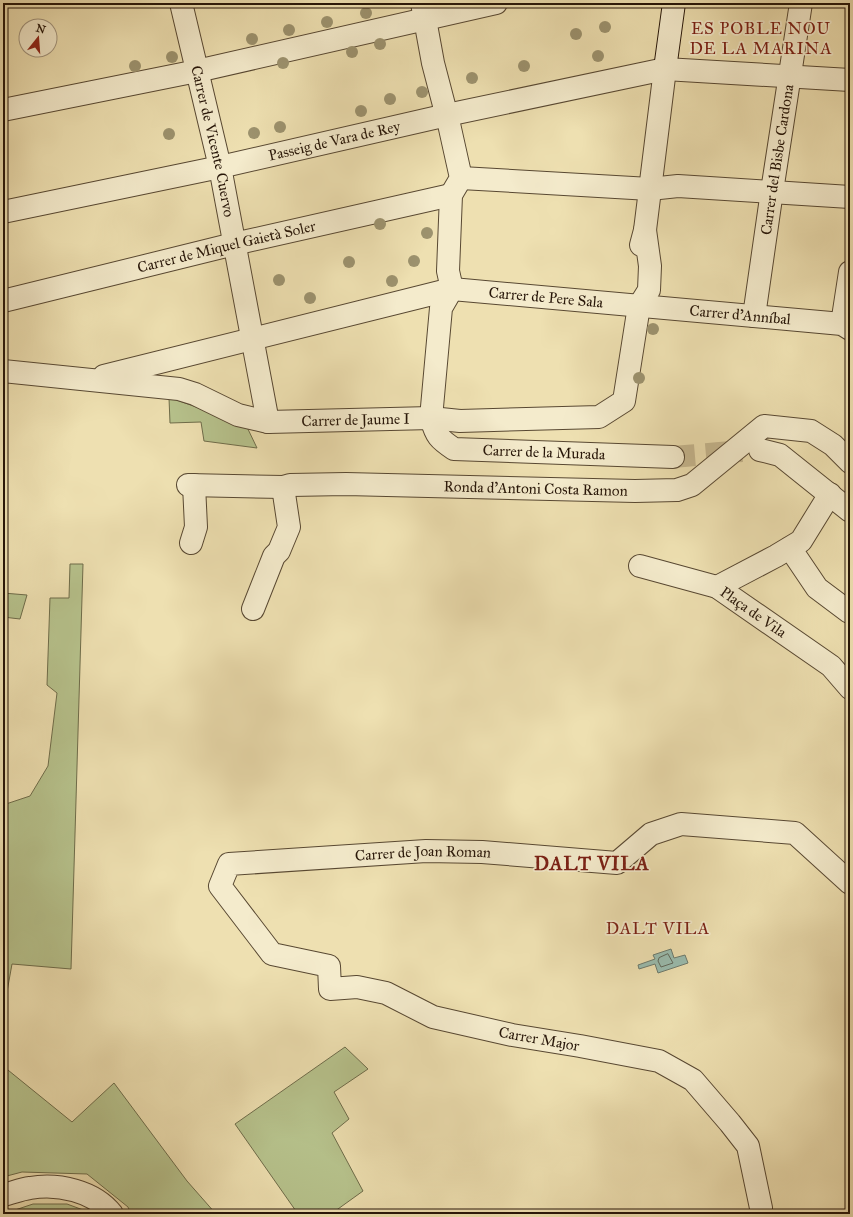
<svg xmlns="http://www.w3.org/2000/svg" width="853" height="1217" viewBox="0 0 853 1217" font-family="'IM FELL Great Primer',serif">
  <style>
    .green { fill: #b7c38d; stroke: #6e6c4a }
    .water { fill: #9abdb0; stroke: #6c7a6d }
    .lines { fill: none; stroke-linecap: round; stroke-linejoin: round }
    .shore { stroke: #60695c; stroke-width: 1 }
    .street-tunnel { stroke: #c6b78f; stroke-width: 22; stroke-dasharray: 22 11; stroke-linecap: butt }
    .street-casing { stroke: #584832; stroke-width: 24 }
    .secondary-casing { stroke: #261508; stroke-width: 24 }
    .street { stroke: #f4ebcc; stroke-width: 22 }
    .secondary { stroke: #f4ebcc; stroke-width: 22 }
    .tree { fill: #9c926e }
    .labels { text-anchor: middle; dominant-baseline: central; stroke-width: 3.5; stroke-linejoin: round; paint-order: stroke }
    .street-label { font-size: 15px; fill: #261508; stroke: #f4ebcc }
    .quarter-label { font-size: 17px; letter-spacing: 1px; fill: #7a1f14; stroke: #f4ebcc }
    .district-label { font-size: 19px; font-weight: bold; letter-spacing: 1px; fill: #7a1f14; stroke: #f4ebcc }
  </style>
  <rect width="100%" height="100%" fill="#eee0b1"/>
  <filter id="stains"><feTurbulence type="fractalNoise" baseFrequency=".005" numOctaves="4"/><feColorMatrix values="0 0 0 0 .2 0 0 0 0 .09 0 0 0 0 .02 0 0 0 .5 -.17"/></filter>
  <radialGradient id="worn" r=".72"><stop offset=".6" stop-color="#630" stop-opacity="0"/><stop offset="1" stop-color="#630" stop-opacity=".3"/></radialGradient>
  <path class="green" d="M169,398L174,399L246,425L257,448L204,441L201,422L170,423Z
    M70,564H83L71,969L12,964L3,1014V805L30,796L48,766L57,693L47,685L50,598H69Z
    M3,593L27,595L20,619L3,617Z
    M345,1047L368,1069L334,1092L349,1119L332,1133L363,1191L331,1214H298L235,1124Z
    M3,1066L72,1122L114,1083L187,1181L216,1214H131L128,1207L87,1174L22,1172L3,1177Z
    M33,1204H67L94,1214H3Z"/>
  <path class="water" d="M671,949L674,958L685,955L688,963L658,973L655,964L639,969L638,965L655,959L653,955Z"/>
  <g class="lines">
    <path class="shore" d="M668,954L673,963L661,967L658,961L659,958Z"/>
    <path class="street-tunnel" d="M673,457L742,451"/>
    <defs>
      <g id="street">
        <path id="s1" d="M181,3L220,167L268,422"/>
        <path id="s2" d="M422,3L433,63L445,109L447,115L461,178L451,195L448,271L452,289L441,308L431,418C436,436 439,439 454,449L673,457"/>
        <path d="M3,110L197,71L496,3"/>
        <path d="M461,178L650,189L678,186L850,197"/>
        <path id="s3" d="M3,212L220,167L447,115L665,69L850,80"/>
        <path d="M641,245L645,230L665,69"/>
        <path id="s4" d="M3,301L234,244L451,195"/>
        <path id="s5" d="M754,316L772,191L801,3"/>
        <path d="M842,324L850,272"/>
        <path id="s6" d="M3,371L179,389L195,394L238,415L268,422L431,418L460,421L599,417L624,401L639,306L649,290L650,266L645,230"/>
        <path id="s7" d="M104,376L452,289L842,324L850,329"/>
        <path d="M760,450L780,455L850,511"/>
        <path id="s8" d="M188,485L283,487L290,485L346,484L635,491L677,490L692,485L764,426L811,431L833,445L850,462"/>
        <path d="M191,543L196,527L194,485"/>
        <path d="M790,548L817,588L849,612"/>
        <path id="s9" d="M640,566L717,587L831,666L850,688"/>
        <path d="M717,587L776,556L801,541L830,494"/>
        <path d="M253,609L274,556L279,551L289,527L283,487"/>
        <path d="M3,1195C12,1193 21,1189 30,1188C58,1183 94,1191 112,1214"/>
        <path id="s10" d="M761,1208L748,1146L730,1123L693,1080L659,1061L580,1046L512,1035L433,1017L386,993L357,987L330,989L329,966L272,954L220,886L229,864L426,851L482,852L617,863L651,834L681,824L795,833L850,883"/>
      </g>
      <path id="secondary" d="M665,69L674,3"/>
    </defs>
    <use href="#street" class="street-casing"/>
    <use href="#secondary" class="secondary-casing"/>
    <use href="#street" class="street"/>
    <use href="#secondary" class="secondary"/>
  </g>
  <g class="tree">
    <circle cx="366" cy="13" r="6"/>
    <circle cx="327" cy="22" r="6"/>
    <circle cx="605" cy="27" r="6"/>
    <circle cx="289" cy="30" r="6"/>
    <circle cx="576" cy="34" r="6"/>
    <circle cx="252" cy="39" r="6"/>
    <circle cx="380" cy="44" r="6"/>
    <circle cx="352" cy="52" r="6"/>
    <circle cx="598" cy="56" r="6"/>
    <circle cx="172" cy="57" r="6"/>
    <circle cx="283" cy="63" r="6"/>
    <circle cx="135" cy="66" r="6"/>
    <circle cx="524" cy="66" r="6"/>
    <circle cx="472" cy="78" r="6"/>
    <circle cx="422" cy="92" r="6"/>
    <circle cx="390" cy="99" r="6"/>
    <circle cx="361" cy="111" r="6"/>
    <circle cx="280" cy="127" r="6"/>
    <circle cx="254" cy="133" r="6"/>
    <circle cx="169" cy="134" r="6"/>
    <circle cx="380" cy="224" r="6"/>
    <circle cx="427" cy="233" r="6"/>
    <circle cx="414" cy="261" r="6"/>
    <circle cx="349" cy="262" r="6"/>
    <circle cx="279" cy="280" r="6"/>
    <circle cx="392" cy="281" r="6"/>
    <circle cx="310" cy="298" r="6"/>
    <circle cx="653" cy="329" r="6"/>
    <circle cx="639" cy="378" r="6"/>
  </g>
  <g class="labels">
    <g class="street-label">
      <text stroke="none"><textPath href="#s3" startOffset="339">Passeig de Vara de Rey</textPath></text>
      <text stroke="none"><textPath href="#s1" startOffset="142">Carrer de Vicente Cuervo</textPath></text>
      <text stroke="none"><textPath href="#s5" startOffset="158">Carrer del Bisbe Cardona</textPath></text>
      <text stroke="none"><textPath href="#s4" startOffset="230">Carrer de Miquel Gaietà Soler</textPath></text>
      <text stroke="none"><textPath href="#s7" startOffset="453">Carrer de Pere Sala</textPath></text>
      <text stroke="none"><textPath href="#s7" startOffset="648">Carrer d'Anníbal</textPath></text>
      <text stroke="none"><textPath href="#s6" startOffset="360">Carrer de Jaume I</textPath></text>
      <text stroke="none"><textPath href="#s2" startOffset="556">Carrer de la Murada</textPath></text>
      <text stroke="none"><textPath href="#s8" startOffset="348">Ronda d'Antoni Costa Ramon</textPath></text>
      <text stroke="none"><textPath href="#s9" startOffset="124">Plaça de Vila</textPath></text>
      <text stroke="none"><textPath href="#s10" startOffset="913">Carrer de Joan Roman</textPath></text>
      <text transform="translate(539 1039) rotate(10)">Carrer Major</text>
    </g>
    <g class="quarter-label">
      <text x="761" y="28">ES POBLE NOU<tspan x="761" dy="20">DE LA MARINA</tspan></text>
      <text x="658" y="928">DALT VILA</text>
    </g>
    <g class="district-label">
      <text x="592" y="863">DALT VILA</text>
    </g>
  </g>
  <rect width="853" height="1217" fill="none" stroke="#eee0b1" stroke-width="16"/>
  <rect x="4" y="4" width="845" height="1209" fill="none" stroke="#261508" stroke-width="2"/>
  <rect x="8" y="8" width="837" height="1201" fill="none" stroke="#261508"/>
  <g transform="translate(38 38) rotate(17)"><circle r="19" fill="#f4ebcc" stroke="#a2957e"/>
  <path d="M0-3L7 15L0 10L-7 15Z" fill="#8f2418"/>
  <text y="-6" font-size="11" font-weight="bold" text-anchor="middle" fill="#261508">N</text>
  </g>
  <rect width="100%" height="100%" filter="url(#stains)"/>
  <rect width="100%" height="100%" fill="url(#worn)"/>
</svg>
